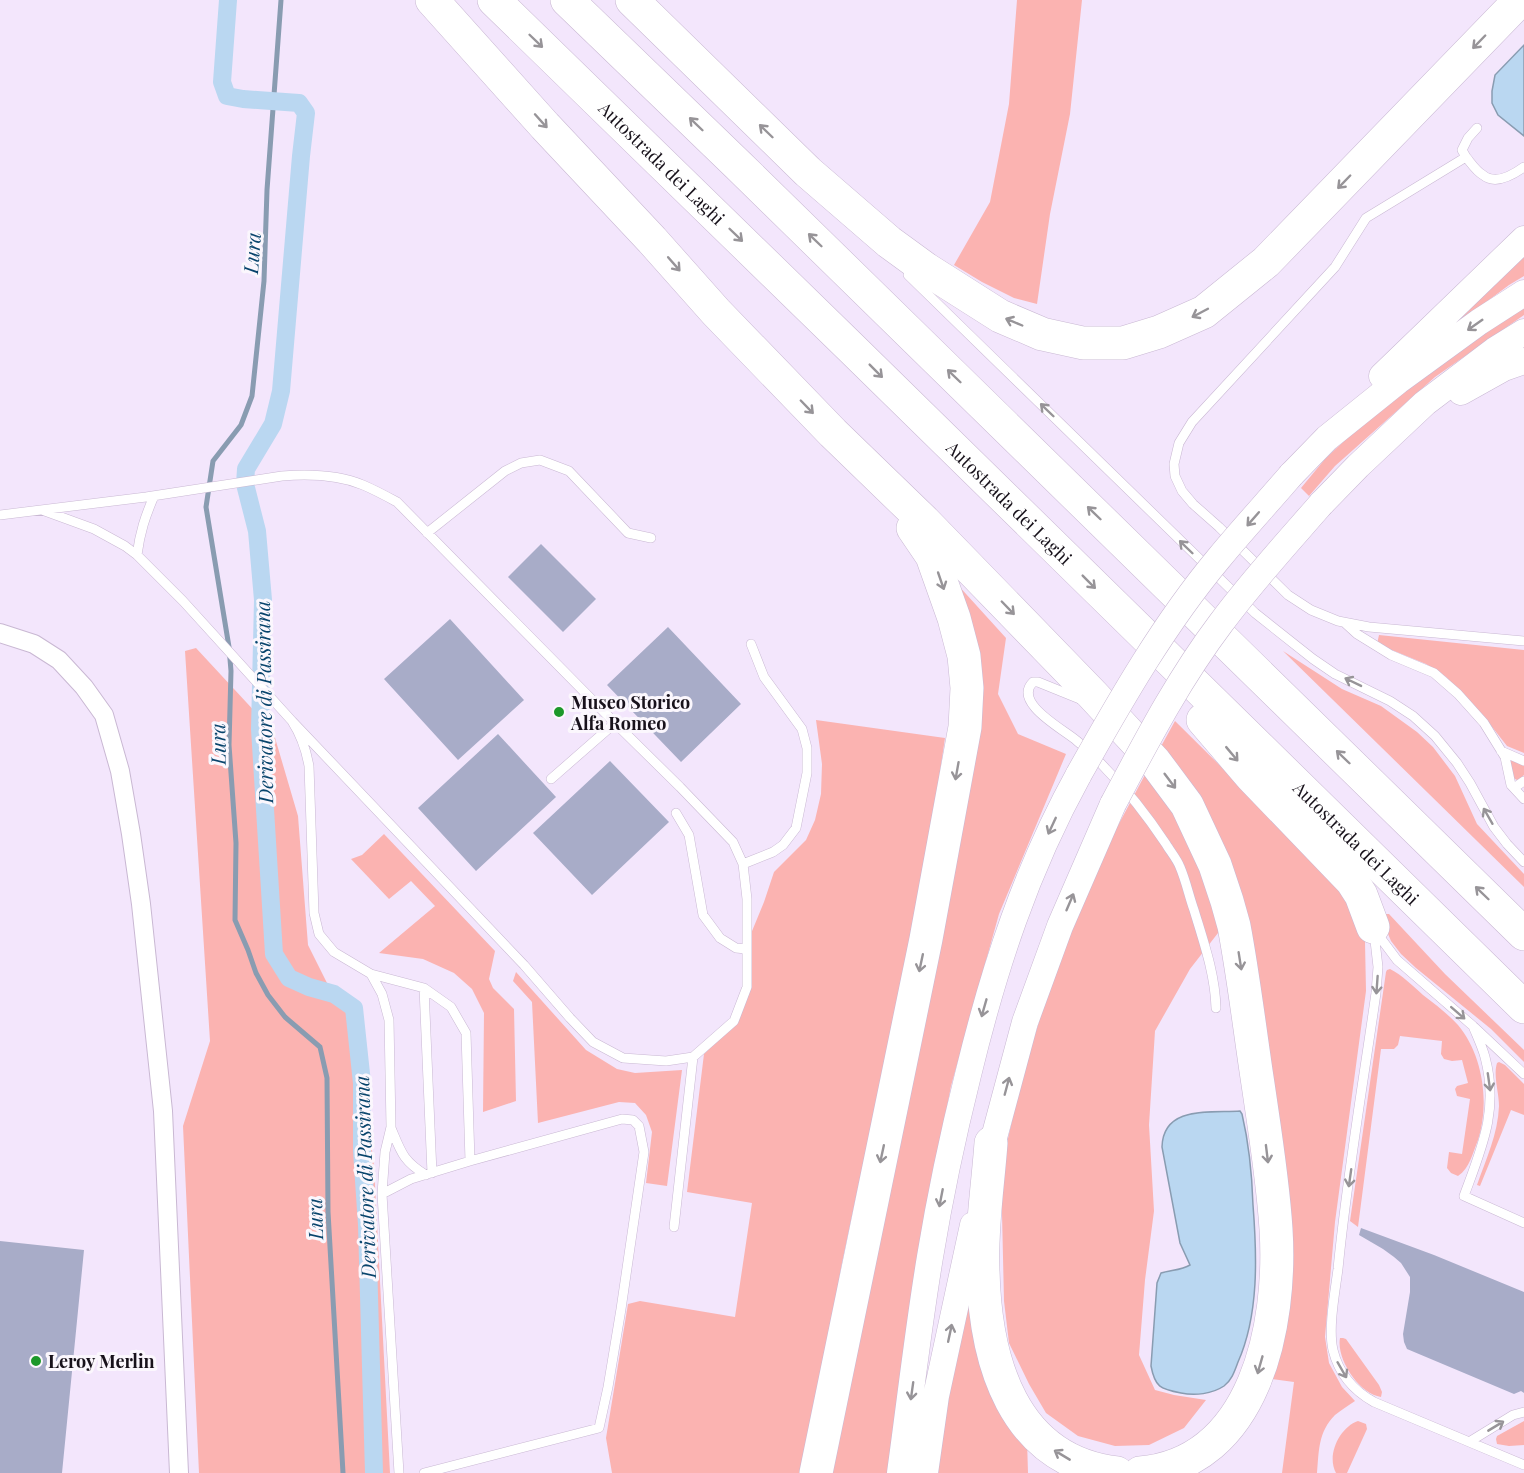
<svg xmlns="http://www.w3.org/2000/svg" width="1524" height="1473" viewBox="0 0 1524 1473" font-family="'Playfair Display',serif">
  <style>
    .green { fill: #fbb3b1 }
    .water { fill: #bad7f1; stroke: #899cb1; stroke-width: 1.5 }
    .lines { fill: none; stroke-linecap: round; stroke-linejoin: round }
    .stream { stroke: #899cb1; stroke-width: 5 }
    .canal { stroke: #bad7f1; stroke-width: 18 }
    .building { fill: #a8acc8 }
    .service-casing { stroke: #c9b8d3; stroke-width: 10 }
    .minor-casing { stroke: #c9b8d3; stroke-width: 20 }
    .secondary-casing { stroke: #c9b8d3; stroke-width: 27 }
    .motorway-casing { stroke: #c9b8d3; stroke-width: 34 }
    .service { stroke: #fff; stroke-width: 9 }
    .minor { stroke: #fff; stroke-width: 18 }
    .secondary { stroke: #fff; stroke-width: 26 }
    .motorway { stroke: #fff; stroke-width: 33 }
    .secondary-bridge-casing { stroke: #c9b8d3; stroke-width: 27; stroke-linecap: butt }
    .secondary-bridge { stroke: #fff; stroke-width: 26 }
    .oneway { stroke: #979498 }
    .poi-dot { fill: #1c982a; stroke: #fbf7fd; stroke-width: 2 }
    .labels { text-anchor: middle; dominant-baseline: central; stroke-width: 6; stroke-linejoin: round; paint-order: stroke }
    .street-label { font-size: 18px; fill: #18121b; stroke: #fbf7fd }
    .poi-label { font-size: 18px; font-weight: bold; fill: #18121b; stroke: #fbf7fd; text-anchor: start }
    .water-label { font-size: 20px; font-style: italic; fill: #08446c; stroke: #fbf7fd }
  </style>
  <rect width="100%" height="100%" fill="#f3e6fc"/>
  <path class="green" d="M1017,0H1082L1070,114L1050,214L1037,304L1014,298L982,282L954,265L990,202L1009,104Z
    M1524,250V276L1509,285L1462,320L1457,321Z
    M1524,300V315L1435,377L1335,466L1309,496L1301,488L1325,459L1360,426Z
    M937,562L1006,638L998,694L1018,734L1066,754L999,914L951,1086L922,1238L890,1473H824L972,728Z
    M1379,635L1524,650V753L1507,746L1489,723L1446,677L1426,664L1377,644Z
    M196,648L273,731L298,816L308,945L333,995L356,1020L374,1166L390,1473H199L183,1126L210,1041L185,651Z
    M1283,651L1342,689L1381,706L1417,732L1433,747L1455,776L1477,824L1524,874V887Z
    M816,720L945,738L932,826L910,941L842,1263L804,1473H612L606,1438L628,1304L640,1301L735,1317L752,1203L687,1192L704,1054L737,1022L750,936L764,902L774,872L806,840L815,820L821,794L822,764Z
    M1175,721L1281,826L1359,913L1365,942L1366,991L1335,1222L1325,1337L1329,1363L1342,1387L1355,1401C1348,1406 1341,1410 1335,1415C1318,1432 1319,1451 1317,1473H1282L1294,1382L1264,1378L1254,998L1159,750Z
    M1509,757L1524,763V775L1520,779L1517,780L1511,777L1508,766L1511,761Z
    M1148,769L1169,794L1225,924L1190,969L1155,1031L1149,1125L1154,1211L1145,1280L1139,1355L1155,1390L1174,1395L1206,1400L1184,1428L1149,1445L1115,1446L1078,1436L1046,1413L1029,1384L1009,1343L1004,1301L1001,1169L1014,1112L1030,1051L1054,973L1105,850Z
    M384,834L495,951L489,979L493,988L514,1009L516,1101L483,1112L484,1013L472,989L454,973L423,959L379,953L435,906L411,881L389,899L351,859L362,855Z
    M1385,914H1389L1445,974L1524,1050V1062L1491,1029L1416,968L1401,954L1391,941L1383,922Z
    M1390,969C1402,975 1413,986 1423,995C1435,1004 1448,1014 1458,1025C1483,1055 1490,1103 1478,1140C1473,1152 1470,1168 1458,1176L1451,1173L1447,1168L1449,1152L1462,1154L1470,1099L1457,1096L1455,1089L1457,1086L1468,1083L1462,1060L1452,1061L1444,1059L1441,1054L1442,1041L1400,1036L1398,1045L1394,1049H1381L1358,1227L1350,1221L1386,972L1387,970Z
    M516,972L586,1050L617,1069L635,1073L682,1070L667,1186L646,1183L652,1132L646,1115L635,1103L619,1102L538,1123L532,1002L513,981Z
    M1499,1062L1505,1065L1524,1084V1115L1511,1110L1480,1186L1477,1185C1486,1159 1498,1134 1499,1106C1499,1092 1493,1076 1497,1063Z
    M970,1266L1027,1440L1028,1473H934Z
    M1340,1338H1343L1346,1339L1379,1385L1382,1392L1381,1397C1359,1394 1336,1359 1340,1338Z
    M1358,1421L1366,1424L1367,1429L1347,1473H1336C1326,1455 1340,1427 1358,1421Z
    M1524,1421V1445L1509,1446L1497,1444L1496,1439L1497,1436Z"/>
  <path class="water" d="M1524,45V136L1498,115L1492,103V91L1495,75Z
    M1240,1111L1242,1114C1249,1144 1252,1174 1253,1205C1257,1256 1259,1315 1238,1362C1235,1370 1232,1380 1224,1386C1212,1394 1195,1396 1181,1393C1160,1389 1155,1387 1151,1366L1157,1283L1161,1273C1171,1270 1182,1270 1190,1265L1180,1243L1162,1147C1163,1105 1211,1113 1240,1111Z"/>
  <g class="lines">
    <path class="stream" d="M281,0L267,190L264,281L252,396L241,425L213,461L206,507L229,647L231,671L229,745L236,843L235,920L248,950L256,973L268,995L285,1017L320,1047L327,1078L328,1212L343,1473"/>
    <path class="canal" d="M228,0L222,82L227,96L243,99L299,103L306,113L301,156L281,391L273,424L246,469L245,484L257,531L263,600L260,729L274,954L289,978L309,987L334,994L354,1008L362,1083V1151L367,1225L374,1473"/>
  </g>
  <path class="building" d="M541,544L596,599L563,632L508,577Z
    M450,619L524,700L458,760L384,679Z
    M668,627L741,704L681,762L607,685Z
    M498,734L556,797L476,871L418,808Z
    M610,761L669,822L592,895L533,833Z
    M1361,1228L1434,1255L1524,1292V1393L1521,1391L1514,1394L1407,1349L1404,1342L1403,1334L1410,1292V1277L1401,1263L1394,1257L1383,1249L1359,1235Z
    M0,1241L84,1250L62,1473H0Z"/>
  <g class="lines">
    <defs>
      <path id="service" d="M1466,157L1462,150L1468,138L1477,128
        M1524,167C1513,175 1495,185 1483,175C1476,171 1471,163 1466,157L1366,218L1335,267L1192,422L1179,443L1174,464L1175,476L1182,491L1193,504L1219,527L1288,595L1311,610L1338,621L1369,627L1524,641
        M908,275L1255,613L1313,659L1335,674L1390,701L1413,716L1435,736L1457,763L1470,783L1494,827L1507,844L1524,862
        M42,510L94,529L125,546L137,555L183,601L292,721C301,735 306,749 309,766L314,913L319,934L334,952L371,974L424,988L451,1007L466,1033L470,1161L622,1119L633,1120L639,1126L644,1152L621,1309L608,1387L599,1428L424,1473
        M0,515L146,497L282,476C307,474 339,475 363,485C375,490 386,496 397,502L615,723L680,787L733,842L743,864L747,899V987L734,1021L693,1057L666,1061L623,1058L593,1042L570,1018L524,965L292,721
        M427,533L505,471L521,463L540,460L569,471L628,533L651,538
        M137,555C140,532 145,517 154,496
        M1345,623L1357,634L1391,655L1434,673L1458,694L1484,723L1505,757L1511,785L1524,799
        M1080,699L1038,682H1033C1012,703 1065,730 1077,741C1087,749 1097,759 1106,769C1129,792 1148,817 1166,844C1170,851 1177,859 1180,867C1186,881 1189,896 1194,910C1204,943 1215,974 1216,1008
        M1501,751L1524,761
        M551,779L615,723
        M1514,788L1524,781
        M676,813L689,835L703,915L720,938L736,948L746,949
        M743,864L773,852L783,845L796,828L807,773V748L802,729L764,677L751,644
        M1374,932L1378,967L1376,993C1363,1084 1347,1176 1338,1269C1335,1292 1328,1328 1333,1350C1339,1374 1354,1391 1374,1402L1524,1465
        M1376,932L1397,960L1473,1026L1524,1074
        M371,974L382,994L389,1020L391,1127L385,1152L382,1194L399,1473
        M424,988L432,1173
        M1473,1026C1477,1036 1482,1046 1485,1057C1499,1110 1482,1147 1464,1196L1524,1223
        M391,1128C401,1152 403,1161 426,1175
        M382,1194L411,1179L470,1161
        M674,1227L693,1057
        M1469,1442L1513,1415L1524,1412"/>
      <path id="minor" d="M0,633L34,644L59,660L84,687L104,715L120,771L131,834L141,904L163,1111L179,1473"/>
      <path id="secondary" d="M1382,376L1524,239
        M1461,392L1504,368L1524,361
        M1291,475L1327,438L1398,381L1479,322L1524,293
        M1321,504L1358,466L1425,403L1495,350L1524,332
        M988,1160L1025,1022L1060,926L1113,804
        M900,1473C910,1401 918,1329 930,1257C940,1196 953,1135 968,1075C994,968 1026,870 1079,774
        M925,1473L936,1396L973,1225"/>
      <g id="motorway">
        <path d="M432,0L545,126L652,240L716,312L833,433L924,521L1092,694L1155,762L1187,805L1215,865L1227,901L1234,926C1244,979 1250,1032 1258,1084C1265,1132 1273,1181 1276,1229C1282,1324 1256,1463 1140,1473"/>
        <path id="s1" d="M494,0C839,334 1180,671 1524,1007"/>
        <path d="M567,0L738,165L1524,934"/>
        <path d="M632,0L808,172L889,242L926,269L1000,316L1042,334L1083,343H1123L1159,332L1204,312L1266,262L1520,0"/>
        <path d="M1203,720L1251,776L1352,881L1361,895L1373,927"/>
        <path d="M991,1143C988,1185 981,1228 983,1270C985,1360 1012,1461 1117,1473"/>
        <path d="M816,1473L926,939L965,727L967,688L964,656L954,618L932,556L913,528"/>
      </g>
    </defs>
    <use href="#service" class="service-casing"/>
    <use href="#minor" class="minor-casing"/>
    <use href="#secondary" class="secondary-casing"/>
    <use href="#motorway" class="motorway-casing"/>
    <use href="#service" class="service"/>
    <use href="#minor" class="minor"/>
    <use href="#secondary" class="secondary"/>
    <use href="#motorway" class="motorway"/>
    <defs>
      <path id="secondary-bridge" d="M1079,774C1121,699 1164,624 1219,558C1242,530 1267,503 1291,475
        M1113,804C1146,742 1178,680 1221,623C1252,581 1287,543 1321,504"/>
    </defs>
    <use href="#secondary-bridge" class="secondary-bridge-casing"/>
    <use href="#secondary-bridge" class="secondary-bridge"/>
  </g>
  <defs><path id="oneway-shaft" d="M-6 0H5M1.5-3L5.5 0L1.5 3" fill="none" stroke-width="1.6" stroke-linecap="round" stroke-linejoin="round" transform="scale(1.5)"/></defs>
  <g class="oneway">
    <use href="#oneway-shaft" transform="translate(536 41) rotate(44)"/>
    <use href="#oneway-shaft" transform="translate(1479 42) rotate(134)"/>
    <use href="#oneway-shaft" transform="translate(541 121) rotate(48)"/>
    <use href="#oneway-shaft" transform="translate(696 124) rotate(-136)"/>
    <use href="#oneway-shaft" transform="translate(766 131) rotate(-136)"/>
    <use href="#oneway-shaft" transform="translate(1344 182) rotate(134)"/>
    <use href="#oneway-shaft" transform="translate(736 235) rotate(44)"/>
    <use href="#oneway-shaft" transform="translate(815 240) rotate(-136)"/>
    <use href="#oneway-shaft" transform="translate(674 264) rotate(49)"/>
    <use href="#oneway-shaft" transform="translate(1200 313) rotate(152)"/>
    <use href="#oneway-shaft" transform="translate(1014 322) rotate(-157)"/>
    <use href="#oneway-shaft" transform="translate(1475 325) rotate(145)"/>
    <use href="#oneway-shaft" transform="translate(876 371) rotate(45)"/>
    <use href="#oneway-shaft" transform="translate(954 376) rotate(-136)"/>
    <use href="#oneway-shaft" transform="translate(807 407) rotate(46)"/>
    <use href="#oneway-shaft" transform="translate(1047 410) rotate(-136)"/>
    <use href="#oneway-shaft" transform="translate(1094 513) rotate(-136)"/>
    <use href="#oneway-shaft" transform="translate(1253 519) rotate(131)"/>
    <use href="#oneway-shaft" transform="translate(1186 547) rotate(-136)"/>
    <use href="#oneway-shaft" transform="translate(941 581) rotate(71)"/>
    <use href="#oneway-shaft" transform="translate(1089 582) rotate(45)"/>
    <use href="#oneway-shaft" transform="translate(1008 608) rotate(46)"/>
    <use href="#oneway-shaft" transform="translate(1353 682) rotate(-154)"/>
    <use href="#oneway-shaft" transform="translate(1232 754) rotate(50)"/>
    <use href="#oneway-shaft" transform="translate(1343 757) rotate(-136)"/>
    <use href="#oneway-shaft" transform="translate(957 771) rotate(100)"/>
    <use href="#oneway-shaft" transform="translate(1170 781) rotate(53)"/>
    <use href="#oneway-shaft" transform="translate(1488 816) rotate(-120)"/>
    <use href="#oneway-shaft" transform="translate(1052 826) rotate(115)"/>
    <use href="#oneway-shaft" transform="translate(1482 893) rotate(-136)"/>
    <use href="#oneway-shaft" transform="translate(1070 902) rotate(-67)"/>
    <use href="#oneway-shaft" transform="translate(1240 961) rotate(81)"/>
    <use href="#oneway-shaft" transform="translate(921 963) rotate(102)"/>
    <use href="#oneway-shaft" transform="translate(1377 985) rotate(94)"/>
    <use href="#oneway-shaft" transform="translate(984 1008) rotate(106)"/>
    <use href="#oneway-shaft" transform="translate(1458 1013) rotate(41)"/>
    <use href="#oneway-shaft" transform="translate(1489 1082) rotate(82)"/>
    <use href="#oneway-shaft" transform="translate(1007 1086) rotate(-75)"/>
    <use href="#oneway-shaft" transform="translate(882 1154) rotate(102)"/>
    <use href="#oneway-shaft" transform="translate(1267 1154) rotate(83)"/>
    <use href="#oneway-shaft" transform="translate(1350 1178) rotate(98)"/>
    <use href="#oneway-shaft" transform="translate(941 1198) rotate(101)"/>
    <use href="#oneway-shaft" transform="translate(950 1333) rotate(-78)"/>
    <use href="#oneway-shaft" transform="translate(1260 1365) rotate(106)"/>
    <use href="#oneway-shaft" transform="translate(1342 1370) rotate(60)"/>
    <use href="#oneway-shaft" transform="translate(912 1391) rotate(98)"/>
    <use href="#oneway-shaft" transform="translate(1496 1426) rotate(-31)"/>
    <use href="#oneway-shaft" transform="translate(1062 1455) rotate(-149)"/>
  </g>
  <g class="poi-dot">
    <circle cx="559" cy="712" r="6"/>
    <circle cx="36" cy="1361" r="6"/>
  </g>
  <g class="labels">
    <g class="street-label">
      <text stroke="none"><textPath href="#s1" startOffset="234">Autostrada dei Laghi</textPath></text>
      <text stroke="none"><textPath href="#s1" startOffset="720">Autostrada dei Laghi</textPath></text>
      <text stroke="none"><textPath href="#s1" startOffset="1206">Autostrada dei Laghi</textPath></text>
    </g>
    <g class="poi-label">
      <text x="571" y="702">Museo Storico<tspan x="571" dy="21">Alfa Romeo</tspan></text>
      <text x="48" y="1361">Leroy Merlin</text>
    </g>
    <g class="water-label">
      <text transform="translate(251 253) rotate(-86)">Lura</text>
      <text transform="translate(263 702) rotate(-91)">Derivatore di Passirana</text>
      <text transform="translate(217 744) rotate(-91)">Lura</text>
      <text transform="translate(364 1177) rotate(-92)">Derivatore di Passirana</text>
      <text transform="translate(314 1219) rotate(-92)">Lura</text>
    </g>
  </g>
</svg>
